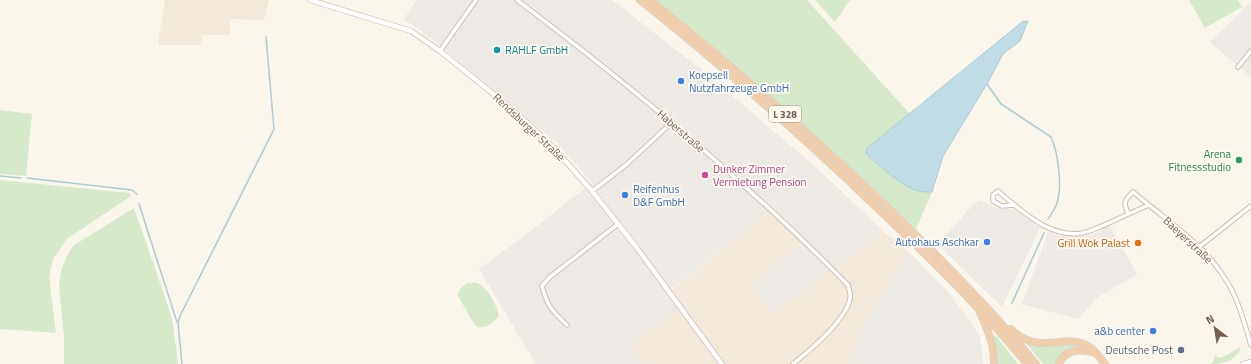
<svg xmlns="http://www.w3.org/2000/svg" width="1251" height="364" viewBox="0 0 1251 364" font-family="'Titillium Web',sans-serif">
  <style>
    .residential { fill: #f2e9da }
    .industrial { fill: #ede9e4 }
    .green { fill: #d5e8ca }
    .water { fill: #c1dce4; stroke: #a8cbd4 }
    .lines { fill: none; stroke-linecap: round; stroke-linejoin: round }
    .stream { stroke: #a8cbd4; stroke-width: 1.5 }
    .minor-casing { stroke: #cdbfb2; stroke-width: 5.5 }
    .tertiary-casing { stroke: #cdbfb2; stroke-width: 6 }
    .trunk-casing { stroke: #d8d2ce; stroke-width: 8 }
    .minor { stroke: #fff; stroke-width: 3.5 }
    .tertiary { stroke: #fff; stroke-width: 4.5 }
    .trunk { stroke: #f1ceaa; stroke-width: 6 }
    .culture-dot { fill: #0f9aa8; stroke: #fefaf2; stroke-width: 1.5 }
    .shop-dot { fill: #3f7fe0; stroke: #fefaf2; stroke-width: 1.5 }
    .leisure-dot { fill: #2e9e5b; stroke: #fefaf2; stroke-width: 1.5 }
    .hotel-dot { fill: #d1479c; stroke: #fefaf2; stroke-width: 1.5 }
    .food-dot { fill: #e8710a; stroke: #fefaf2; stroke-width: 1.5 }
    .service-dot { fill: #5c6f8a; stroke: #fefaf2; stroke-width: 1.5 }
    .labels { text-anchor: middle; dominant-baseline: central; stroke-width: 3.5; stroke-linejoin: round; paint-order: stroke }
    .shield { fill: #fefaf2; stroke: #9e8e81; stroke-width: 1 }
    .shield-label { font-size: 10px; font-weight: bold; fill: #755f50 }
    .culture-label { font-size: 11px; fill: #0d838f; stroke: #fefaf2; text-anchor: start }
    .shop-label { font-size: 11px; fill: #366cbe; stroke: #fefaf2; text-anchor: start }
    .street-label { font-size: 11px; fill: #755f50; stroke: #fefaf2 }
    .leisure-label { font-size: 11px; fill: #27864d; stroke: #fefaf2; text-anchor: end }
    .hotel-label { font-size: 11px; fill: #b23c85; stroke: #fefaf2; text-anchor: start }
    .food-label { font-size: 11px; fill: #c56008; stroke: #fefaf2; text-anchor: end }
    .service-label { font-size: 11px; fill: #4e5e75; stroke: #fefaf2; text-anchor: end }
  </style>
  <rect width="100%" height="100%" fill="#fbf6ec"/>
  <path class="residential" d="M165,0H269L264,20L231,19L229,35H202L201,45H158Z
    M771,210L832,269L884,232L909,252L863,325L849,364H642L630,343L684,306L671,290Z"/>
  <path class="industrial" d="M417,0H612L702,70L820,171L884,232L772,313L751,283L804,243L771,210L671,289L685,306L630,343L642,364H536L479,269L533,229L592,183L558,144L437,43L404,19Z
    M1251,2V77L1210,42Z
    M981,200L998,209H1014L1040,228L1002,307L937,244L976,202Z
    M1109,225L1137,274L1098,297L1078,319L1022,304L1048,232L1060,236H1083L1093,235Z
    M909,252L945,289L969,319L980,337L983,358V364H849L863,325Z"/>
  <path class="green" d="M656,0H807L910,114L866,149L927,193L932,192L916,229C832,149 746,72 656,0Z
    M815,0H850L835,22Z
    M1189,0H1238L1242,7L1205,28Z
    M0,110L32,114L26,176L0,174Z
    M0,180L129,193L131,196L67,239L53,259L49,277L56,333L0,329Z
    M134,208L167,303L173,324L178,364H64V336L59,287L61,271L67,256L74,245Z
    M467,283C470,283 474,282 477,283C488,287 496,305 499,315C494,324 486,328 477,327L473,322L457,294L460,289Z
    M993,335L996,336L1018,364H997L996,346Z
    M1026,343L1034,345L1075,343L1085,347C1068,348 1067,352 1056,364H1043Z
    M1239,348H1241C1236,361 1223,364 1210,364L1213,362L1215,356L1221,358Z"/>
  <path class="water" d="M1028,21L1020,41L1003,54L987,84L943,156L932,192C908,195 885,169 867,155L866,149L1022,22Z"/>
  <g class="lines">
    <path class="stream" d="M987,84L1001,104L1051,137C1058,152 1062,184 1058,199C1057,207 1052,213 1048,219
      M0,176L21,178
      M27,178L132,190L137,194
      M139,204L177,322
      M1012,303L1044,233
      M182,364L178,323L180,316L274,129L266,37"/>
    <defs>
      <path id="minor" d="M517,0C634,88 746,181 848,285C849,289 851,294 850,298C847,320 810,350 793,364
        M440,51L476,0
        M1238,67L1251,51
        M592,191L626,165L671,123
        M1015,205L1002,206L993,201V195L998,191C1022,212 1057,245 1092,230C1111,223 1129,213 1149,205C1175,226 1206,248 1224,277C1238,297 1244,322 1251,345
        M1128,213C1123,202 1124,201 1133,192L1149,205
        M1199,247L1251,206
        M567,325C553,312 547,306 542,286L550,277L618,224"/>
      <path id="tertiary" d="M310,0L411,31L440,51L502,101L525,121L554,148L592,191L637,248L722,364
        M1243,364L1251,362"/>
      <path id="trunk" d="M640,0C721,65 799,133 874,205C928,256 980,307 1027,364
        M650,0C724,59 795,121 865,186C925,243 983,300 1036,364
        M980,313C988,331 994,343 994,364
        M1011,329C1019,337 1030,343 1042,343C1057,344 1073,337 1088,346C1095,350 1100,358 1105,364
        M1059,364C1066,348 1081,349 1095,353"/>
    </defs>
    <use href="#minor" class="minor-casing"/>
    <use href="#tertiary" class="tertiary-casing"/>
    <use href="#trunk" class="trunk-casing"/>
    <use href="#minor" class="minor"/>
    <use href="#tertiary" class="tertiary"/>
    <use href="#trunk" class="trunk"/>
  </g>
  <circle class="culture-dot" cx="497" cy="50" r="4"/>
  <g class="shop-dot">
    <circle cx="681" cy="81" r="4"/>
    <circle cx="625" cy="195" r="4"/>
    <circle cx="987" cy="242" r="4"/>
    <circle cx="1153" cy="331" r="4"/>
  </g>
  <circle class="leisure-dot" cx="1239" cy="160" r="4"/>
  <circle class="hotel-dot" cx="705" cy="175" r="4"/>
  <circle class="food-dot" cx="1138" cy="243" r="4"/>
  <circle class="service-dot" cx="1181" cy="350" r="4"/>
  <g class="labels">
    <rect class="shield" x="769" y="106" width="32" height="16" rx="3"/>
    <g class="shield-label">
      <text x="785" y="114">L 328</text>
    </g>
    <g class="culture-label">
      <text x="505" y="50">RAHLF GmbH</text>
    </g>
    <g class="shop-label">
      <text x="689" y="75">Koepsell<tspan x="689" dy="13">Nutzfahrzeuge GmbH</tspan></text>
      <text x="633" y="189">Reifenhus<tspan x="633" dy="13">D&amp;F GmbH</tspan></text>
      <text x="979" y="242" text-anchor="end">Autohaus Aschkar</text>
      <text x="1145" y="331" text-anchor="end">a&amp;b center</text>
    </g>
    <g class="street-label">
      <text transform="translate(529 127) rotate(43)">Rendsburger Straße</text>
      <text transform="translate(681 131) rotate(41)">Haberstraße</text>
      <text transform="translate(1188 240) rotate(43)">Baeyerstraße</text>
    </g>
    <g class="leisure-label">
      <text x="1231" y="154">Arena<tspan x="1231" dy="13">Fitnessstudio</tspan></text>
    </g>
    <g class="hotel-label">
      <text x="713" y="169">Dunker Zimmer<tspan x="713" dy="13">Vermietung Pension</tspan></text>
    </g>
    <g class="food-label">
      <text x="1130" y="243">Grill Wok Palast</text>
    </g>
    <g class="service-label">
      <text x="1173" y="350">Deutsche Post</text>
    </g>
  </g>
  <g transform="translate(1215 328) rotate(329)" stroke="#fefaf2" stroke-width="3" paint-order="stroke">
  <path d="M0-3L7 15L0 10L-7 15Z" fill="#755f50"/>
  <text y="-6" font-size="11" font-weight="bold" text-anchor="middle" fill="#755f50">N</text>
  </g>
</svg>
